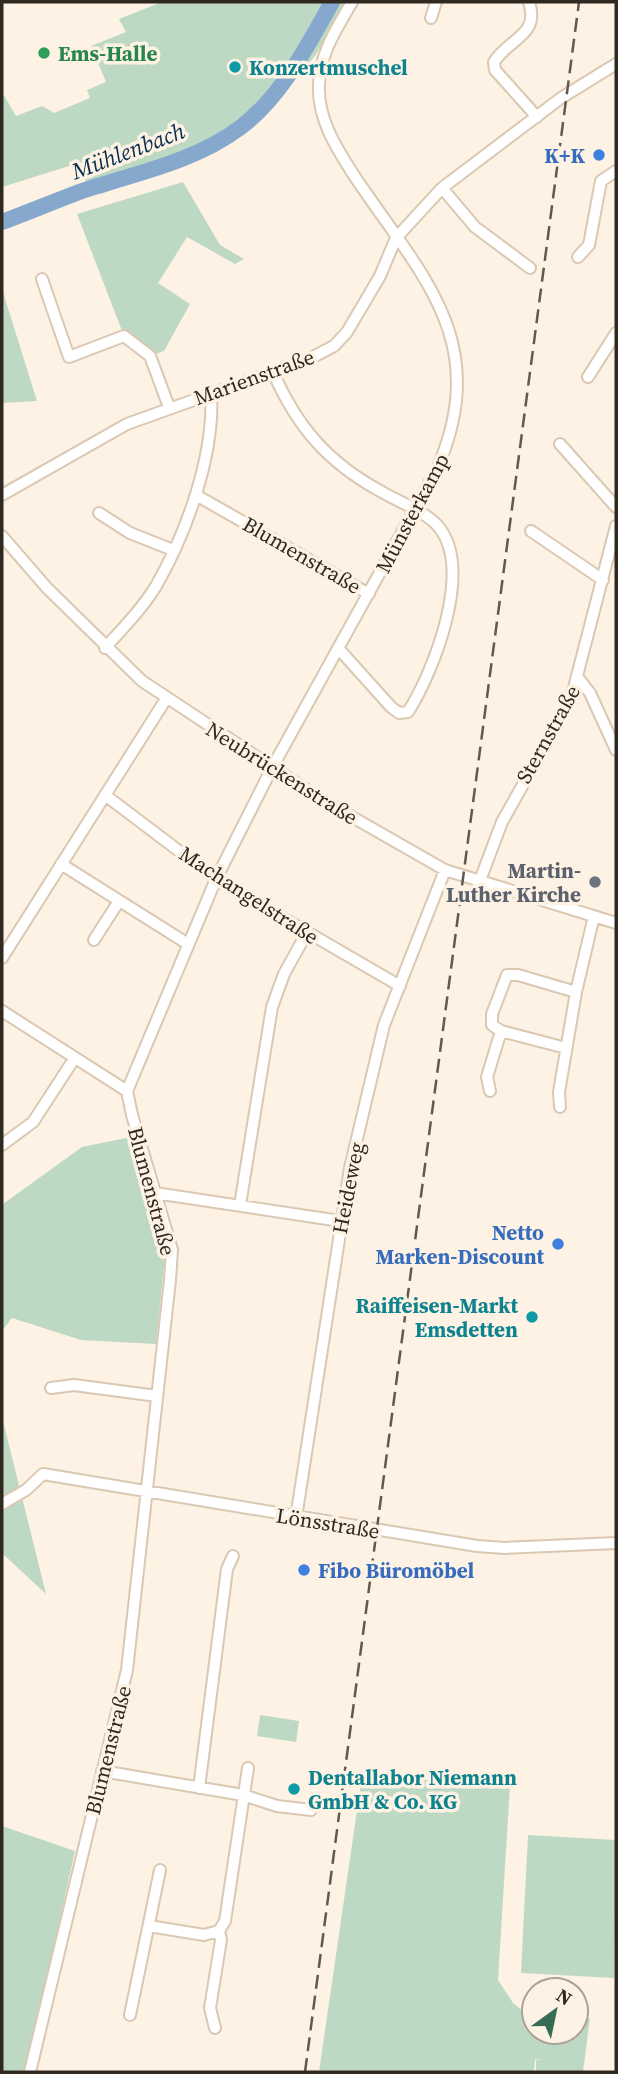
<svg xmlns="http://www.w3.org/2000/svg" width="618" height="2074" viewBox="0 0 618 2074" font-family="'Source Serif 4',serif">
  <style>
    .green { fill: #bdd9c4 }
    .lines { fill: none; stroke-linecap: round; stroke-linejoin: round }
    .river { stroke: #87a8cd; stroke-width: 16 }
    .minor-casing { stroke: #dac8b2; stroke-width: 14 }
    .minor { stroke: #fff; stroke-width: 10 }
    .rail { stroke: #625a50; stroke-width: 2.5; stroke-dasharray: 14 7; stroke-linecap: butt }
    .leisure-dot { fill: #2e9e5b; stroke: #fdf2e4; stroke-width: 2.5 }
    .culture-dot { fill: #0f9aa8; stroke: #fdf2e4; stroke-width: 2.5 }
    .shop-dot { fill: #3f7fe0; stroke: #fdf2e4; stroke-width: 2.5 }
    .worship-dot { fill: #6b7280; stroke: #fdf2e4; stroke-width: 2.5 }
    .labels { text-anchor: middle; dominant-baseline: central; stroke-width: 7; stroke-linejoin: round; paint-order: stroke }
    .leisure-label { font-size: 21px; font-weight: bold; fill: #27864d; stroke: #fdf2e4; text-anchor: start }
    .culture-label { font-size: 21px; font-weight: bold; fill: #0d838f; stroke: #fdf2e4; text-anchor: start }
    .shop-label { font-size: 21px; font-weight: bold; fill: #366cbe; stroke: #fdf2e4; text-anchor: end }
    .street-label { font-size: 21px; fill: #302920; stroke: #fdf2e4 }
    .worship-label { font-size: 21px; font-weight: bold; fill: #5b616d; stroke: #fdf2e4; text-anchor: end }
    .water-label { font-size: 23px; font-style: italic; fill: #092e51; stroke: #fdf2e4 }
  </style>
  <rect width="100%" height="100%" fill="#fdf2e4"/>
  <path class="green" d="M162,2H346L315,56L283,94L194,160L101,194L69,166L2,187V92L16,116L42,106L54,113L90,98L87,90L106,82L91,46L126,32L119,19Z
    M183,182L220,245L244,259L235,264L187,237L158,283L190,304L164,351L150,356L124,336L77,214Z
    M2,289L37,401L2,403Z
    M131,1137L165,1257L156,1344L81,1340L12,1318L2,1331L3,1204L82,1147Z
    M2,1417L46,1594L2,1553Z
    M260,1715L299,1721L296,1742L257,1736Z
    M362,1776L510,1785L498,1980L513,2003L534,2020V2032H576V2025L590,2018L583,2072H536V2060H541L535,2059L534,2072H319Z
    M2,1826L75,1851L26,2072H2Z
    M528,1835L616,1840L614,1978L521,1973Z"/>
  <g class="lines">
    <path class="river" d="M2,222C29,212 55,201 82,191C136,173 195,162 241,127C281,97 308,45 332,2"/>
    <defs>
      <path id="minor" d="M529,2C540,36 509,38 494,62L495,70L537,117
        M431,18L436,2
        M442,188L475,227L530,268
        M578,257L589,245L601,181L616,171
        M42,279L69,357L124,336L150,356L169,407
        M273,372C297,427 328,463 382,492C399,502 424,511 437,525C475,567 434,671 408,712L399,713L391,707L338,648
        M588,377L616,333
        M560,444L616,507
        M2,495L127,424L309,359L334,346L347,332L380,276L396,238L442,188L561,98L616,64
        M196,495L369,594
        M99,513L130,533L173,550
        M531,531L603,580
        M2,536L47,588L142,681L319,798L445,870L616,923
        M105,648C123,628 142,609 156,586C187,532 215,454 211,392
        M579,679L590,693L616,750
        M105,795L216,879L400,986
        M61,864L188,944
        M479,883L502,822L571,699L616,526
        M94,940L119,901
        M2,958L166,699
        M2,1011L127,1091
        M501,1031L566,1048
        M490,1091L487,1077L501,1031L492,1025V1014L507,975H518L576,992
        M560,1107L559,1092L576,992L594,916
        M2,1145L33,1122L74,1059
        M155,1193L340,1221
        M240,1205L272,1007L284,974L306,934
        M51,1388L74,1385L157,1396
        M2,1504L26,1490L43,1474L477,1546L505,1548L616,1543
        M296,1518L350,1168L384,1025L445,870
        M102,1771L243,1795L277,1806L311,1810
        M199,1788L227,1569L233,1556
        M149,1926L204,1935L219,1931
        M130,2015L160,1870
        M215,2028L210,2008L221,1940L219,1931L225,1921L248,1768
        M30,2072L127,1670L170,1280L172,1250L132,1115L127,1091L216,879L272,768L437,469C492,341 423,278 355,177C337,149 317,119 319,84C320,53 337,28 352,2"/>
    </defs>
    <use href="#minor" class="minor-casing"/>
    <use href="#minor" class="minor"/>
    <path class="rail" d="M305,2072L579,2"/>
  </g>
  <circle class="leisure-dot" cx="44" cy="53" r="7"/>
  <g class="culture-dot">
    <circle cx="235" cy="67" r="7"/>
    <circle cx="532" cy="1317" r="7"/>
    <circle cx="294" cy="1789" r="7"/>
  </g>
  <g class="shop-dot">
    <circle cx="599" cy="155" r="7"/>
    <circle cx="558" cy="1244" r="7"/>
    <circle cx="304" cy="1570" r="7"/>
  </g>
  <circle class="worship-dot" cx="595" cy="882" r="7"/>
  <g class="labels">
    <g class="leisure-label">
      <text x="58" y="53">Ems-Halle</text>
    </g>
    <g class="culture-label">
      <text x="249" y="67">Konzertmuschel</text>
      <text x="518" y="1305" text-anchor="end">Raiffeisen-Markt<tspan x="518" dy="24">Emsdetten</tspan></text>
      <text x="308" y="1777">Dentallabor Niemann<tspan x="308" dy="24">GmbH &amp; Co. KG</tspan></text>
    </g>
    <g class="shop-label">
      <text x="585" y="155">K+K</text>
      <text x="544" y="1232">Netto<tspan x="544" dy="24">Marken-Discount</tspan></text>
      <text x="318" y="1570" text-anchor="start">Fibo Büromöbel</text>
    </g>
    <g class="street-label">
      <text transform="translate(254 377) rotate(-20)">Marienstraße</text>
      <text transform="translate(412 513) rotate(-62)">Münsterkamp</text>
      <text transform="translate(302 555) rotate(30)">Blumenstraße</text>
      <text transform="translate(548 734) rotate(-61)">Sternstraße</text>
      <text transform="translate(282 773) rotate(32)">Neubrückenstraße</text>
      <text transform="translate(249 895) rotate(33)">Machangelstraße</text>
      <text transform="translate(348 1188) rotate(-79)">Heideweg</text>
      <text transform="translate(152 1191) rotate(75)">Blumenstraße</text>
      <text transform="translate(328 1523) rotate(9)">Lönsstraße</text>
      <text transform="translate(108 1750) rotate(-76)">Blumenstraße</text>
    </g>
    <g class="worship-label">
      <text x="581" y="870">Martin-<tspan x="581" dy="24">Luther Kirche</tspan></text>
    </g>
    <g class="water-label">
      <text transform="translate(128 151) rotate(-21)">Mühlenbach</text>
    </g>
  </g>
  <rect width="618" height="2074" fill="none" stroke="#302920" stroke-width="7"/>
  <g transform="translate(555 2011) rotate(33)"><circle r="33" fill="#fdf2e4" stroke="#aba296" stroke-width="2"/>
  <path d="M0-5L12 26L0 18L-12 26Z" fill="#356c53"/>
  <text y="-10" font-size="19" font-weight="bold" text-anchor="middle" fill="#302920">N</text>
  </g>
</svg>
